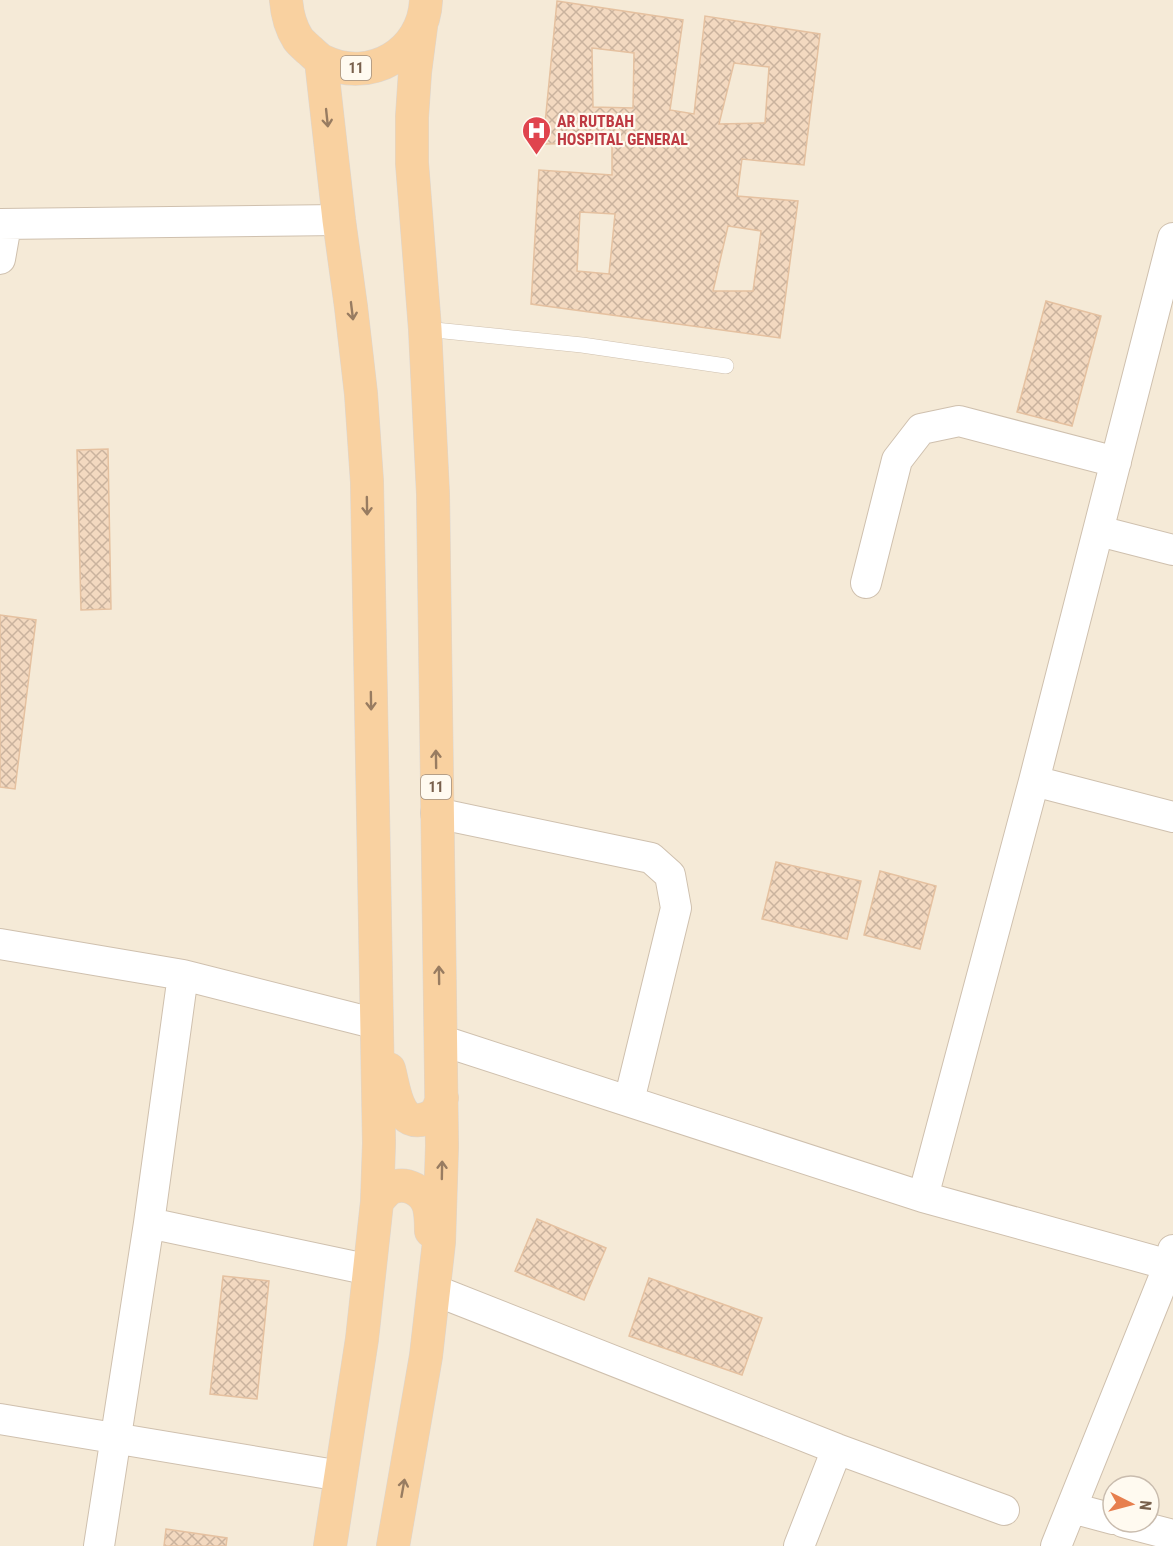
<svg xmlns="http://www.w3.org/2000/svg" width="1173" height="1546" viewBox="0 0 1173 1546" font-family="'Roboto Condensed',sans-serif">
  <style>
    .residential { fill: #f5ead7; fill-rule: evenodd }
    .building { fill: url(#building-cross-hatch); stroke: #e5c1a0; stroke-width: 1.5; fill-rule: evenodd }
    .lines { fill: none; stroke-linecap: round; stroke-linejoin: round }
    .service-casing { stroke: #cfc0ae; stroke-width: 16 }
    .minor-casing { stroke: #cfc0ae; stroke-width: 32 }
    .trunk-casing { stroke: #dcd6d0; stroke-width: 34 }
    .service { stroke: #fff; stroke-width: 15 }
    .minor { stroke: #fff; stroke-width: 30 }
    .trunk { stroke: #f9d1a0; stroke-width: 33 }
    .oneway { stroke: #987c61 }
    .labels { text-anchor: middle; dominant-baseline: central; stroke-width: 4.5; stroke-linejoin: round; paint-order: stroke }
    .shield { fill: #fffaf0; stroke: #a08e7d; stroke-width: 1.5 }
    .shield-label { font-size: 15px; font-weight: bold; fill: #78604c }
    .health-label { font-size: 16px; font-weight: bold; fill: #be3a42; stroke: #fffaf0; text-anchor: start }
  </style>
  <defs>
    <pattern id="building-cross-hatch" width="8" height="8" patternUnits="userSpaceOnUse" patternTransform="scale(1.5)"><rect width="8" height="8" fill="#f3d9c0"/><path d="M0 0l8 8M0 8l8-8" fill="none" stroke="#cab39e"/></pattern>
  </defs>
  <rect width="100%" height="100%" fill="#fdf7e9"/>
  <path class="residential" d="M0,0H1173V1546H0ZM1113,1486H1149V1522H1113Z"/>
  <path class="building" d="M557,1L683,20L670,110L694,114L705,16L820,34L804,165L742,159L737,196L798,201L780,338L531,304L539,170L612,175V143L543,144ZM592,48L634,53L633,108L593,107ZM734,63L769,67L765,123L719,124ZM580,212L615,214L609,274L577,271ZM728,226L761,231L753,291H713Z
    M1046,301L1101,316L1072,426L1017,412Z
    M108,449L111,609L81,610L77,450Z
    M0,615L36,620L15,789L0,787Z
    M776,862L861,881L847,939L762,919Z
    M880,871L936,886L920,949L864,935Z
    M537,1219L606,1248L584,1300L515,1271Z
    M223,1276L269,1281L257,1399L210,1394Z
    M649,1278L762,1318L742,1375L629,1336Z
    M166,1529L227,1538L226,1546H164Z"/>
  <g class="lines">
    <defs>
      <path id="service" d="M425,329L582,345L726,366"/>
      <path id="minor" d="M0,224L339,220
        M0,259L6,225
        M1099,531L1173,550
        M866,583L897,460L921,429L959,421L1116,462
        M1034,781L1173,817
        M436,813L651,858L670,875L676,908L629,1101
        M0,944L183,975L149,1223L99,1546
        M183,975L377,1024
        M440,1040L923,1197L1173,1266
        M923,1197L1034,781L1173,238
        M149,1223L370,1270
        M434,1290L837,1449L1004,1510
        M0,1419L341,1476
        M1072,1508L1113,1519
        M1123,1522L1173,1535
        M799,1546L837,1449
        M1056,1546L1169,1265L1173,1250"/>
      <path id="trunk" d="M286,0C287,13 291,28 298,39C301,43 305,46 308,49C313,53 317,58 323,61C370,84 424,53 426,0
        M321,60L339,220L351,307L361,394L367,482L379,1143L377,1202L362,1339L330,1546
        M389,1069C394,1087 397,1128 425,1119C436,1116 439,1109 442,1098
        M377,1202C381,1197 385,1191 391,1188C406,1181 425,1191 429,1207C431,1215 431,1224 431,1231
        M393,1546L426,1356L439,1242L442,1146L433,494L425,329L412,163V117L415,72L421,26"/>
    </defs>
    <use href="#service" class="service-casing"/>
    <use href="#minor" class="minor-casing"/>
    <use href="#trunk" class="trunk-casing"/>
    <use href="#service" class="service"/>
    <use href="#minor" class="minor"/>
    <use href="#trunk" class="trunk"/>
  </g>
  <defs><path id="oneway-shaft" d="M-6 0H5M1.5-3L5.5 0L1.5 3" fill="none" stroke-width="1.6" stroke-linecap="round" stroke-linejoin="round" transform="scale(1.5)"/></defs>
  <g class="oneway">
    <use href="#oneway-shaft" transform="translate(327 118) rotate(84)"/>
    <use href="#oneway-shaft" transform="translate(352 311) rotate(83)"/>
    <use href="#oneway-shaft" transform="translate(367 506) rotate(89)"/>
    <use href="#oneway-shaft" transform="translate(371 701) rotate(89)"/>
    <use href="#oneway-shaft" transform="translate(436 759) rotate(-91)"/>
    <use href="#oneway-shaft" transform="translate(439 975) rotate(-91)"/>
    <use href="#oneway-shaft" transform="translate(442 1170) rotate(-89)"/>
    <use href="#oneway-shaft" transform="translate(403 1488) rotate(-80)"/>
  </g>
  <defs>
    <symbol id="hospital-pin" viewBox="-11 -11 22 30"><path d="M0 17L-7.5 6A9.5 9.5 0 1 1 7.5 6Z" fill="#e0444e" stroke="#fffaf0"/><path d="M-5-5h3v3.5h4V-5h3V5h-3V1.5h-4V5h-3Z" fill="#fff"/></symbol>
  </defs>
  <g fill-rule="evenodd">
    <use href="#hospital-pin" x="520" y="114" width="33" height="45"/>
  </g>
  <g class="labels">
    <g class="shield">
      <rect x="341" y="56" width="30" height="24" rx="4.5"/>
      <rect x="421" y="775" width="30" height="24" rx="4.5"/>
    </g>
    <g class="shield-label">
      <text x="356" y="68">11</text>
      <text x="436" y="787">11</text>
    </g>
    <g class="health-label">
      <text x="557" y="121">AR RUTBAH<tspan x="557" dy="18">HOSPITAL GENERAL</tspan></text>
    </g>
  </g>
  <g transform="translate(1131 1504) rotate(96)"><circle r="28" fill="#fffaf0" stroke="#c9bcae" stroke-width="1.5"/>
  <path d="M0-4.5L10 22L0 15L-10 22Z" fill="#e77f4e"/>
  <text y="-9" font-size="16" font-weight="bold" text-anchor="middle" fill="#78604c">N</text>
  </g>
</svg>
